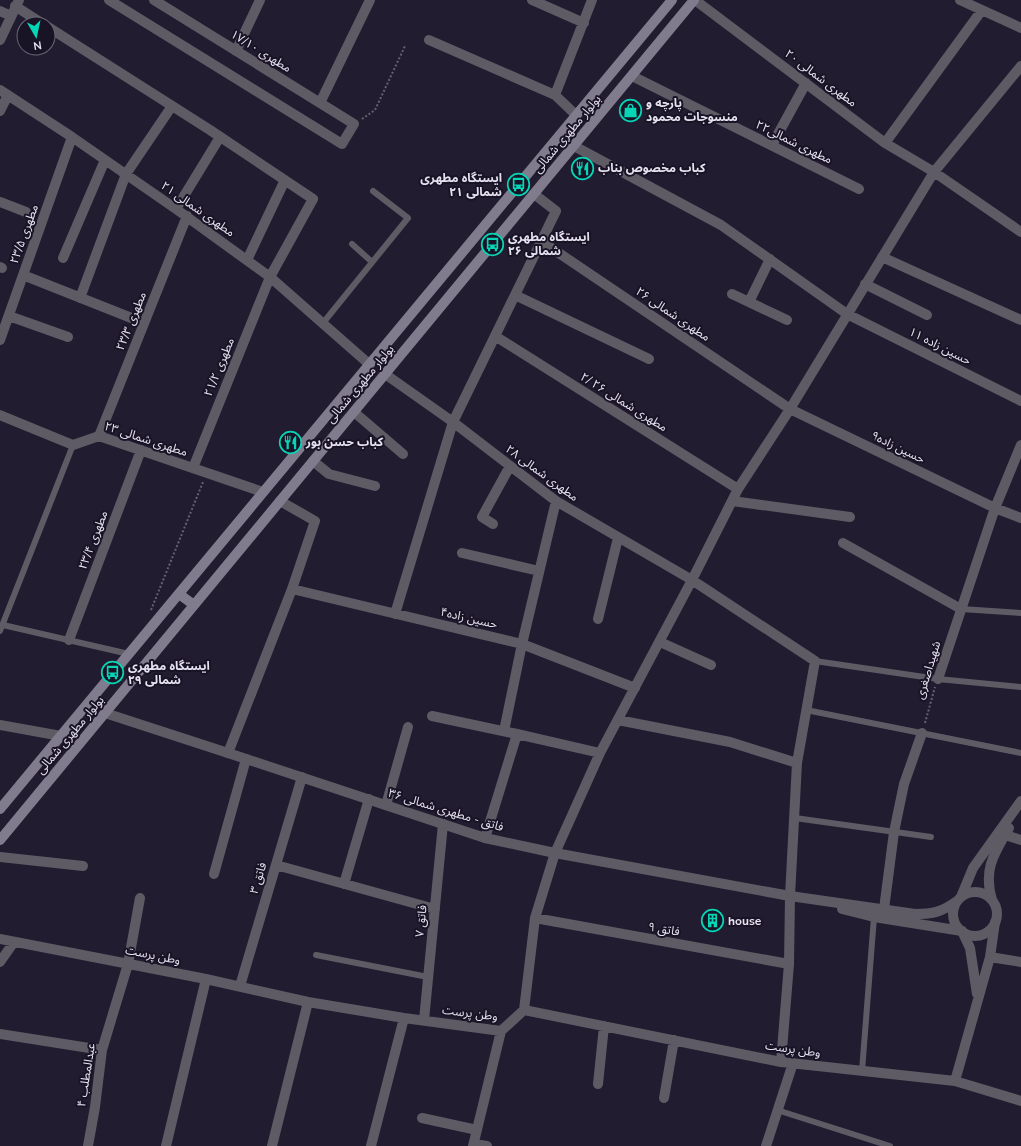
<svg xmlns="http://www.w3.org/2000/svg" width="1021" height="1146" viewBox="0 0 1021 1146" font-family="'Nunito Sans','Noto Sans Arabic',sans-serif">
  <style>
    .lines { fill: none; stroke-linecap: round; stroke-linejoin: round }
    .path { stroke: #656072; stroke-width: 2; stroke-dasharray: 2 2; stroke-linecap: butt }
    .service { stroke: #5e5b65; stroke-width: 6 }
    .minor { stroke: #5e5b65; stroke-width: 10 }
    .tertiary { stroke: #5e5b65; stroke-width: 10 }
    .secondary { stroke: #817c8d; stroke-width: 10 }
    .labels { text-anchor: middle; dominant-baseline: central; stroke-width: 4; stroke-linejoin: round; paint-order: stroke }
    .street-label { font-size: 12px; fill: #e6e2f0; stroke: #191326 }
    .poi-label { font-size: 12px; font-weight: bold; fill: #e6e2f0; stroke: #191326; text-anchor: start }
  </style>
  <rect width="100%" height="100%" fill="#221c30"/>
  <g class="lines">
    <path class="path" d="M362,119L375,110L405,46
      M151,610L203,482
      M925,723L935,687"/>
    <path class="service" d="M352,244L372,262
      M323,323L408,218L373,191
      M961,609L1021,613
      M3,625L129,654
      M0,631L73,445
      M815,661L938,679L1021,687
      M806,710L1021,753
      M795,818L931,837
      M316,955L428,977
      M862,1071L874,917
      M777,1110L890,1146"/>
    <path class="minor" d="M109,0L342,144L354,124L154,0
      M532,0L584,23
      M695,0L885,143L934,172L1021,232
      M960,0L1021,28
      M15,6L43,24
      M0,11L11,16
      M48,27L210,130L313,199L270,277L193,468
      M0,40L19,0
      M429,40L555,95L576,115
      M236,51L260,0
      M632,76L859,189
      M0,90L72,137L176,209L270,277L369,364
      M555,95L592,0
      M320,103L370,0
      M0,111L8,95
      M885,143L982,10
      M772,145L806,83
      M574,146L721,225L847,314L1021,401
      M0,202L26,212
      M176,209L220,137
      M541,241L790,409L995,508L1021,518
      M882,257L1021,320
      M63,258L105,160
      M247,260L285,180
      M0,267L2,268
      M23,275L144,323
      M865,284L927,315
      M732,294L787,320
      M515,295L649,359
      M80,298L126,174L172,106
      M749,302L770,259
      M9,316L68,337
      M495,336L738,489
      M0,340L72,137
      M385,374L453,422L556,501L692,580L815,661L797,763L790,896L789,964L781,1062
      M354,412L403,454
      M0,415L73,445L99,436L263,492
      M99,436L187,216
      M313,461L329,474L375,486
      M732,501L850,517
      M493,524L482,517L510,466
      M843,543L961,609
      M462,553L539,571
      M292,589L522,644L635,688
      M395,614L453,422L556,211L534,194
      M598,619L618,538
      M69,640L141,450
      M660,642L711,665
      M938,679L995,508L1021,445
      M432,716L517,734L600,753
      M618,720L730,742L797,763
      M0,725L61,736
      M504,731L522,644L556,501
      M228,753L292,589L315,521L280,501
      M386,805L408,727
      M1005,835L1021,840
      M485,838L517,734
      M0,857L83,866
      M276,865L435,909
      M214,874L246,759
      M344,884L369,799
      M884,909L894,832L904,784L922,733
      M535,918L789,964
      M962,931L970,948L977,994
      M0,939L206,979L308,1002L404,1018L501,1031L524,1010
      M990,957L1021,962
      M0,962L14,942
      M240,986L302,777
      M524,1010L535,918L555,853L600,753L692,580L738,489L790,409L934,172L1021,66
      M524,1010L781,1062L955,1081L1021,1101
      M424,1020L443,824
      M0,1034L102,1050
      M955,1081L990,957L995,922
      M598,1084L604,1026
      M664,1098L674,1040
      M422,1118L477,1130
      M474,1144L487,1146
      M88,1146L95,1107L102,1050L128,964L140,898
      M166,1146L206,979
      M272,1146L308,1002
      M371,1146L404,1018
      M473,1146L501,1031
      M766,1146L793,1063"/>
    <path class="tertiary" d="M105,713L228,753L485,838L555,853L790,896L915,914C933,914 942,912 957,901
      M953 914a22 22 0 1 1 44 0a22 22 0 1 1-44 0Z
      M961,897L973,868L1021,801
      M992,900C983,869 994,854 1009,828
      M842,909L874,917L962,931"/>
    <path class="secondary" d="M179,594L194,605
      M0,809L672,0
      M0,840L694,0"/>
  </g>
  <defs>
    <symbol id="shop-ring" viewBox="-11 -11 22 22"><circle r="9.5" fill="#191326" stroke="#06d5b6" stroke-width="1.5"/><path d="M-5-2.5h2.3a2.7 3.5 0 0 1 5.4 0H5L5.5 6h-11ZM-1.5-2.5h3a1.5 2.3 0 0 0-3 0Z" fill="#06d5b6"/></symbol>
    <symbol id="restaurant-ring" viewBox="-11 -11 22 22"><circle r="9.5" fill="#191326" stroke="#06d5b6" stroke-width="1.5"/><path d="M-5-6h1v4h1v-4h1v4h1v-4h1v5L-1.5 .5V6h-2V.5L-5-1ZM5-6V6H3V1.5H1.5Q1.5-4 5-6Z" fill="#06d5b6"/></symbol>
    <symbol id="bus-ring" viewBox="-11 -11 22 22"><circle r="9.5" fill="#191326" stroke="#06d5b6" stroke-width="1.5"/><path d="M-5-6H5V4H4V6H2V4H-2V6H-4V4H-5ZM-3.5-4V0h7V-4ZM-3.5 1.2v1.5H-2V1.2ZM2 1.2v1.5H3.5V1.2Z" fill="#06d5b6"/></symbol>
    <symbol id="building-ring" viewBox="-11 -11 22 22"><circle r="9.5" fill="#191326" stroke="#06d5b6" stroke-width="1.5"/><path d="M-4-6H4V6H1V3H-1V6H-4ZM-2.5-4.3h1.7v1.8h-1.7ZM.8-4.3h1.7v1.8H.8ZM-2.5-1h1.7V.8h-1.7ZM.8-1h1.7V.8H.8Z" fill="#06d5b6"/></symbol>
  </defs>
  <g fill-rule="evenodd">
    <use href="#shop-ring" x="618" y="98" width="25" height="25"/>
    <use href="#restaurant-ring" x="570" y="156" width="25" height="25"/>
    <use href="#bus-ring" x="506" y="172" width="25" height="25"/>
    <use href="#bus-ring" x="480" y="232" width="25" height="25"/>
    <use href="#restaurant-ring" x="278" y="430" width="25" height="25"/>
    <use href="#bus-ring" x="100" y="660" width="25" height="25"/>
    <use href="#building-ring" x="700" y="908" width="25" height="25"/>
  </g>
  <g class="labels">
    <g class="street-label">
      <text transform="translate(261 51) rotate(32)">مطهری ۱۷/۱۰</text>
      <text transform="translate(821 78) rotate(37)">مطهری شمالی ۲۰</text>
      <text transform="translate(567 134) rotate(-50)">بولوار مطهری شمالی</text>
      <text transform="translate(794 142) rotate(26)">مطهری شمالی۲۲</text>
      <text transform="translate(198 209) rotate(35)">مطهری شمالی ۲۱</text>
      <text transform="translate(24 234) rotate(-70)">مطهری ۲۳/۵</text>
      <text transform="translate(673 314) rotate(34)">مطهری شمالی ۲۶</text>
      <text transform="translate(131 321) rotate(-68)">مطهری ۲۳/۳</text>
      <text transform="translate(940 346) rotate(27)">حسین زاده ۱۱</text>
      <text transform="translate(219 367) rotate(-68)">مطهری ۲۱/۲</text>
      <text transform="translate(360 384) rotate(-50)">بولوار مطهری شمالی</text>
      <text transform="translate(624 402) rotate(32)">مطهری شمالی ۲۶ /۲</text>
      <text transform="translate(146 439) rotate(18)">مطهری شمالی ۲۳</text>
      <text transform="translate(898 447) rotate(26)">حسین زاده۹</text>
      <text transform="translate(542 473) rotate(36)">مطهری شمالی ۲۸</text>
      <text transform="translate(93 540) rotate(-69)">مطهری ۲۳/۴</text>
      <text transform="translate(469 618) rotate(13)">حسین زاده۴</text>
      <text transform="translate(928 670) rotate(-73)">شهیداصغری</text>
      <text transform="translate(70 735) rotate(-50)">بولوار مطهری شمالی</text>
      <text transform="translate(446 810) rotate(17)">فاتق - مطهری شمالی ۳۶</text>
      <text transform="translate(258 878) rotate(-73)">فاتق ۳</text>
      <text transform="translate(421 921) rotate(-84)">فاتق ۷</text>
      <text transform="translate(664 929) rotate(10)">فاتق ۹</text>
      <text transform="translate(153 955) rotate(11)">وطن پرست</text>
      <text transform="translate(470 1013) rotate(7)">وطن پرست</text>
      <text transform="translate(793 1049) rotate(8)">وطن پرست</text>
      <text transform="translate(86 1075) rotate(-81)">عبدالمطلب ۴</text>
    </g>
    <g class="poi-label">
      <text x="646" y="103">پارچه و<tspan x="646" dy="14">منسوجات محمود</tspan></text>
      <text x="598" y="168">كباب مخصوص بناب</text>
      <text x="502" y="178" text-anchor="end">ایستگاه مطهری<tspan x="502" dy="14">شمالی ۲۱</tspan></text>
      <text x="508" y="237">ایستگاه مطهری<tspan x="508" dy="14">شمالی ۲۶</tspan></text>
      <text x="306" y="442">كباب حسن بور</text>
      <text x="128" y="666">ایستگاه مطهری<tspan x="128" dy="14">شمالی ۲۹</tspan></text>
      <text x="728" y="921">house</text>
    </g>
  </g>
  <g transform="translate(36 36) rotate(171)"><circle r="19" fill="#191326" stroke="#6b6677"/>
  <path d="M0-3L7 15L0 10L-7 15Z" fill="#06d5b6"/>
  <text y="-6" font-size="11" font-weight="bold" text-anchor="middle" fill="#e6e2f0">N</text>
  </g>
</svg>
